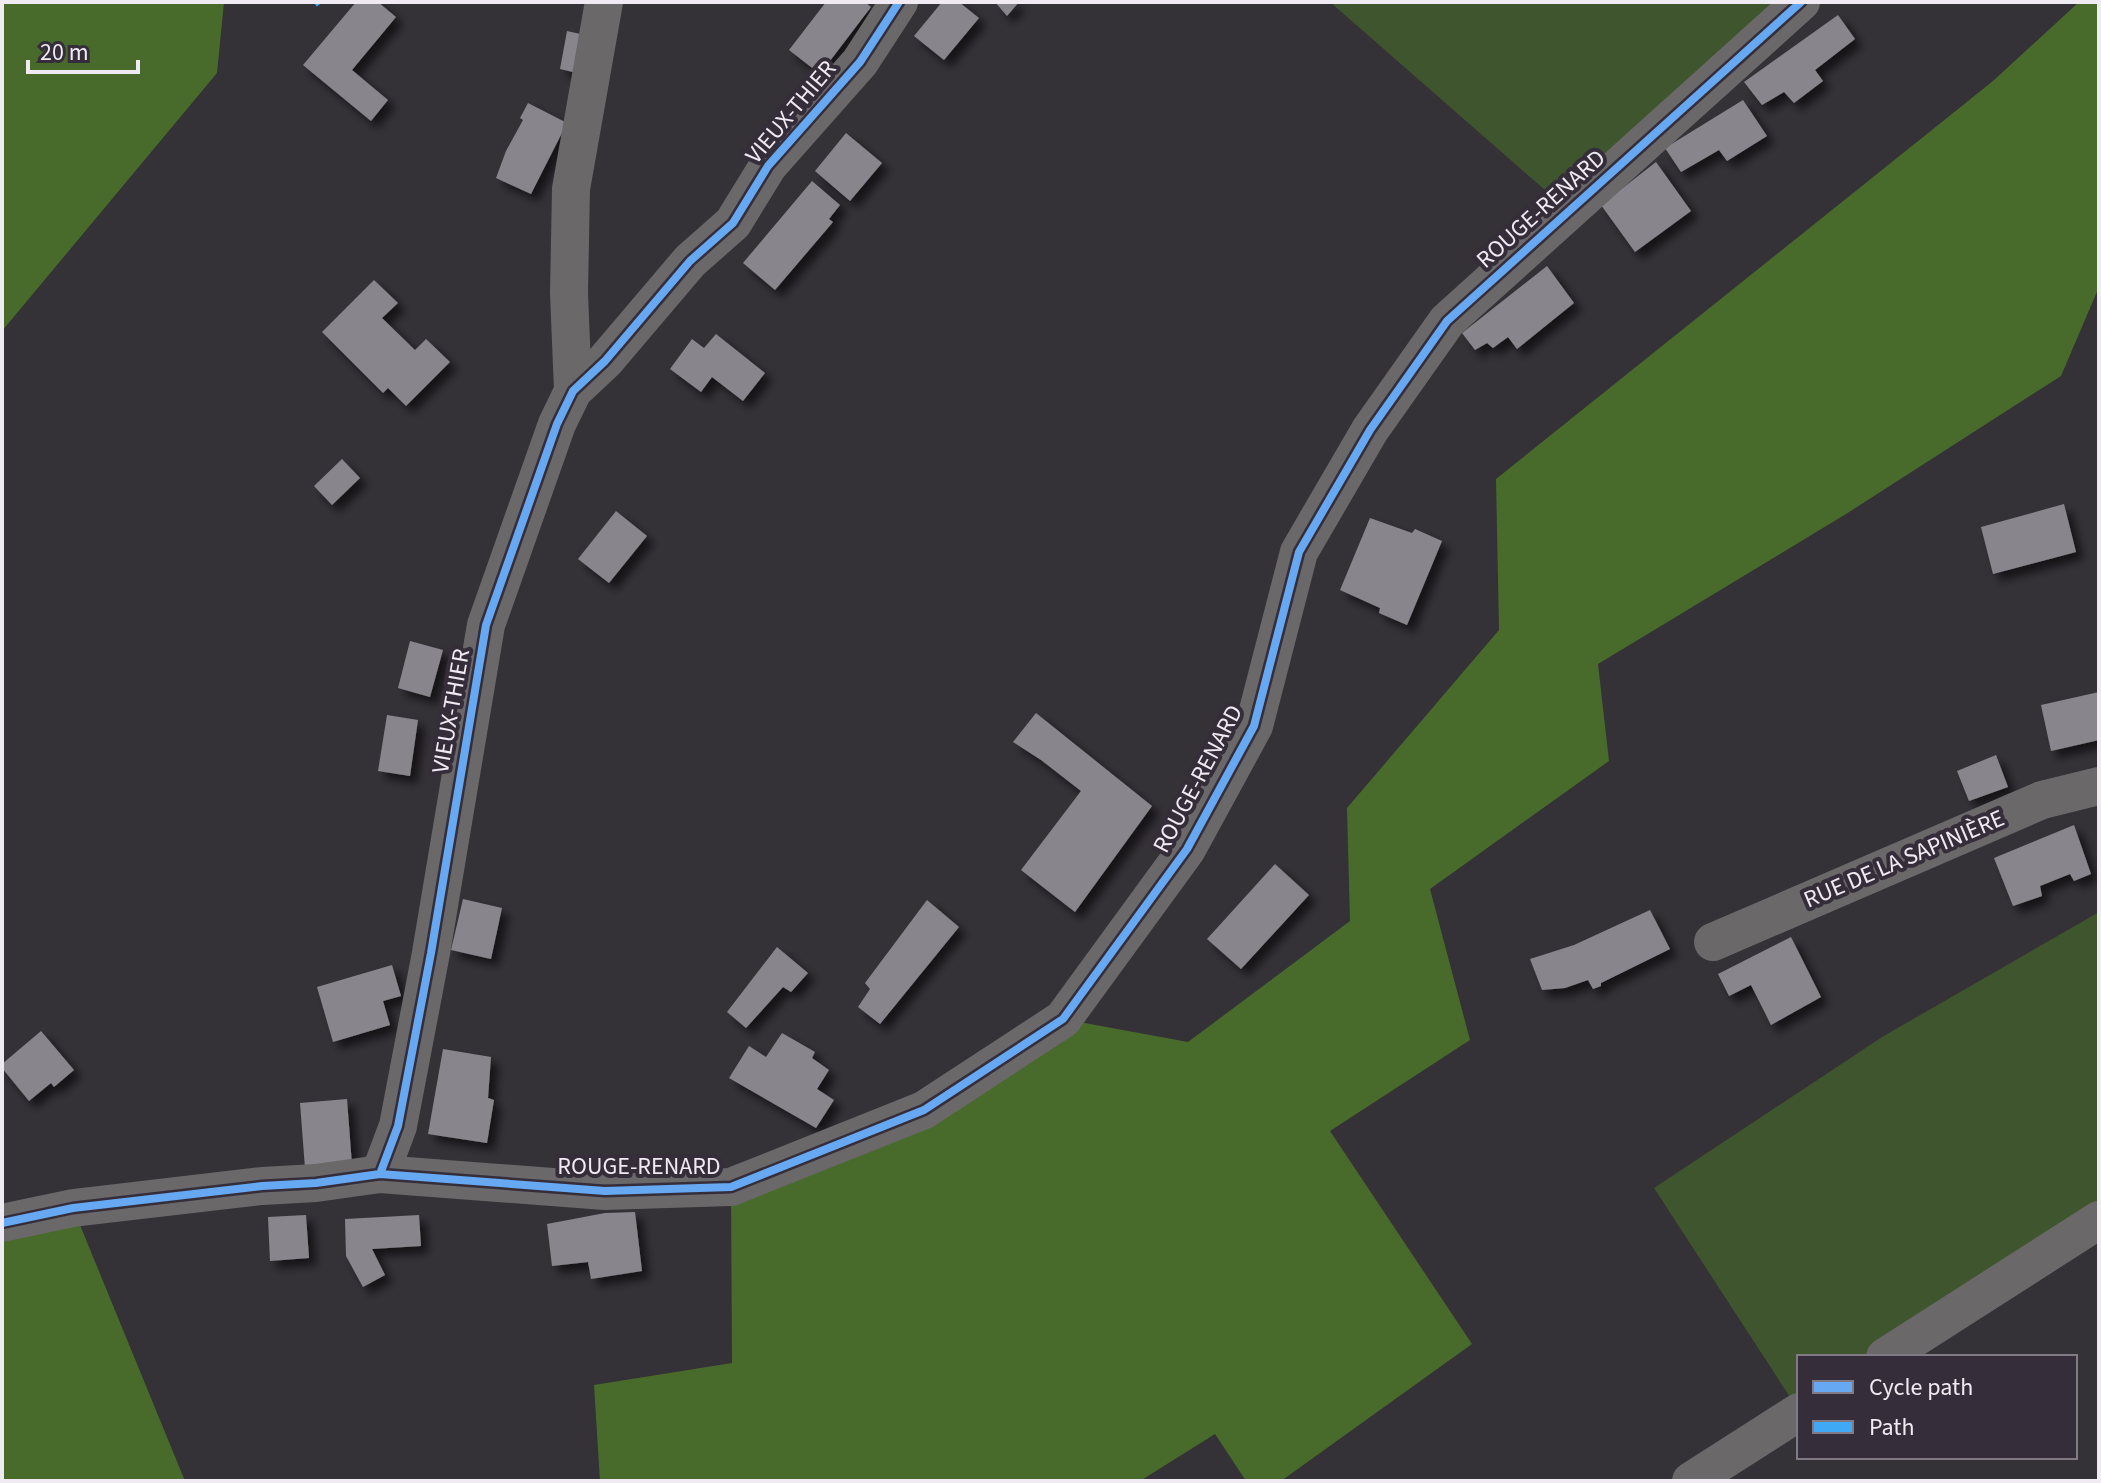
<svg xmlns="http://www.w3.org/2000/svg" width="2101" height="1483" viewBox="0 0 2101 1483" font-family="'Source Sans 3',sans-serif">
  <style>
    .green { fill: #3e552d }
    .forest { fill: #486b2b }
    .building { fill: #88868c; filter: url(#shadow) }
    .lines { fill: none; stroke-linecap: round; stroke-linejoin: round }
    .minor { stroke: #6a6869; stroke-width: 38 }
    .quiet { stroke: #3fa9f5; stroke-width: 6; stroke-dasharray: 12 6; stroke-linecap: butt }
    .cycleway-casing { stroke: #352e3a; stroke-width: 13 }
    .cycleway { stroke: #66a8f1; stroke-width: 8 }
    .labels { text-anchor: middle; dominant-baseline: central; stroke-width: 8; stroke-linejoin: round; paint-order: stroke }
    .street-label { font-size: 24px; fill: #f0ebf3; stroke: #352e3a }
  </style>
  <defs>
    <filter id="shadow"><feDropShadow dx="7" dy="7" stdDeviation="4" flood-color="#0009"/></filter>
  </defs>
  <rect width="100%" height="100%" fill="#343137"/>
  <path class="green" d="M1330,2H1801L1569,211Z
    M2099,912V1220L1885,1357H1799V1411L1654,1188L1882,1037Z"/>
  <path class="forest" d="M2,2H224L217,73L2,331Z
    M2079,2H2099V287L2061,376L1846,514L1598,664L1609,761L1430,889L1470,1040L1330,1131L1472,1344L1281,1481H1246L1215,1434L1140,1481H600L594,1385L732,1363L731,1187L1063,1019L1188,1042L1350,921L1347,808L1499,630L1496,479L1993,81Z
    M73,1208L185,1481H2V1223Z"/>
  <path class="building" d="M356,2H378L396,17L352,70L388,100L371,121L303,65Z
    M826,2H865L871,7L820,74L789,50Z
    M942,2H959L979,18L944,60L914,36Z
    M995,2H1019L1007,16Z
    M1838,15L1855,39L1815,70L1823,81L1794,103L1784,92L1762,105L1744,82Z
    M567,31L585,35L577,73L560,69Z
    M1743,100L1767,136L1727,161L1719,150L1681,172L1665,148Z
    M528,103L567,123L531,194L496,178L506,151L523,120L520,118Z
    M846,133L882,163L850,201L815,171Z
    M1656,162L1691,211L1635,252L1601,205Z
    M812,181L840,205L829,219L833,222L775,290L743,263Z
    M1547,266L1574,303L1517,349L1508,337L1493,348L1487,343L1475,350L1462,333Z
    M374,280L398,303L382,318L415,350L426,339L450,362L406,406L388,388L383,393L322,332Z
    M716,334L765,373L743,401L712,377L701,392L670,369L692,339L704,348Z
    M342,459L360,478L332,505L314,486Z
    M2064,504L2076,552L1993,574L1981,527Z
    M616,511L647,536L609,583L578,559Z
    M1370,518L1412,533L1415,529L1442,541L1407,625L1379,613L1380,608L1340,590Z
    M410,641L443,650L430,697L398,688Z
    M2099,692V740L2051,751L2041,705Z
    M1036,713L1152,806L1075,912L1021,870L1081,791L1041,760L1013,742Z
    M387,715L418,720L410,776L378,771Z
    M1996,755L2008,787L1969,801L1957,771Z
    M2074,825L2091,874L2074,881L2070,874L2040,886L2042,896L2013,906L1994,858Z
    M1275,864L1309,895L1241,969L1207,939Z
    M463,899L502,908L491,959L451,950Z
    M927,900L959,927L880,1024L858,1007L870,989L865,983Z
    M1650,910L1670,949L1601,983V986L1593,989L1588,980L1565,988L1542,990L1530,959L1574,945Z
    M1791,937L1821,997L1771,1025L1751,985L1729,996L1718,974Z
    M777,947L808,973L791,992L783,987L746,1028L727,1012Z
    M392,965L401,996L383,1001L390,1025L333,1042L317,987Z
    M41,1031L74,1070L54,1087L51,1083L29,1101L2,1068V1064Z
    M782,1033L815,1052L812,1058L829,1070L817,1089L834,1100L816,1128L729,1078L749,1046L766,1057Z
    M443,1049L491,1057L488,1098L494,1100L487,1143L428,1134Z
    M347,1099L352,1165L305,1168L300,1103Z
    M635,1212L642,1271L591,1279L588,1262L552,1266L547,1224L605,1213Z
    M306,1215L309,1258L270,1261L268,1217Z
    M419,1215L421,1246L372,1249L385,1275L363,1287L346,1256L345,1219Z"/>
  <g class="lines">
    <path class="minor" d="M573,391L569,293L571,189L604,2
      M1713,942L2042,800L2099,786
      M380,1174L398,1126L431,953L486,625L557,424L573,391L605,361L690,261L733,223L768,166L860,62L899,2
      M2,1223L73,1208L262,1186L316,1183L380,1174L605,1191L731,1187L924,1110L1063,1019L1187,849L1254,726L1299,552L1370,430L1447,321L1801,2
      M1885,1357L2099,1220
      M1691,1481L1799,1412"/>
    <path class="quiet" d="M315,4L318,2"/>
    <defs>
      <path id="cycleway" d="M380,1174L398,1126L431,953L486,625L557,424L573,391L605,361L690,261L733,223L768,166L860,62L899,2
        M2,1223L73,1208L262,1186L316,1183L380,1174L605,1191L731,1187L924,1110L1063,1019L1187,849L1254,726L1299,552L1370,430L1447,321L1801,2"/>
    </defs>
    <use href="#cycleway" class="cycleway-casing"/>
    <use href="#cycleway" class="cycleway"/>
  </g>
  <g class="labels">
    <g class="street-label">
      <text transform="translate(791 112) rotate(-50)">VIEUX-THIER</text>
      <text transform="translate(1541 209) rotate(-42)">ROUGE-RENARD</text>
      <text transform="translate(451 711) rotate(-80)">VIEUX-THIER</text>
      <text transform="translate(1198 779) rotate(-62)">ROUGE-RENARD</text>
      <text transform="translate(1904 859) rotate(-23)">RUE DE LA SAPINIÈRE</text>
      <text x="639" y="1166">ROUGE-RENARD</text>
    </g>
  </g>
  <rect width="2101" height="1483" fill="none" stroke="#f0ebf3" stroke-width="8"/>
  <rect x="1797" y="1355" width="280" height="104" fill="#352e3a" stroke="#807a84" stroke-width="2"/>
  <rect x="1813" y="1381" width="40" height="12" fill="#66a8f1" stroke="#807a84" stroke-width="2"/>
  <text x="1869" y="1395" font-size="24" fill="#f0ebf3">Cycle path</text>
  <rect x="1813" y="1421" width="40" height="12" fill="#3fa9f5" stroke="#807a84" stroke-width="2"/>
  <text x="1869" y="1435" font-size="24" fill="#f0ebf3">Path</text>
  <path d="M28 60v12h110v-12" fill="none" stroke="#f0ebf3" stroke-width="4"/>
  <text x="40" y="60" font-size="24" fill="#f0ebf3" stroke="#352e3a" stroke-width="6" paint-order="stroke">20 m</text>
</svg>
